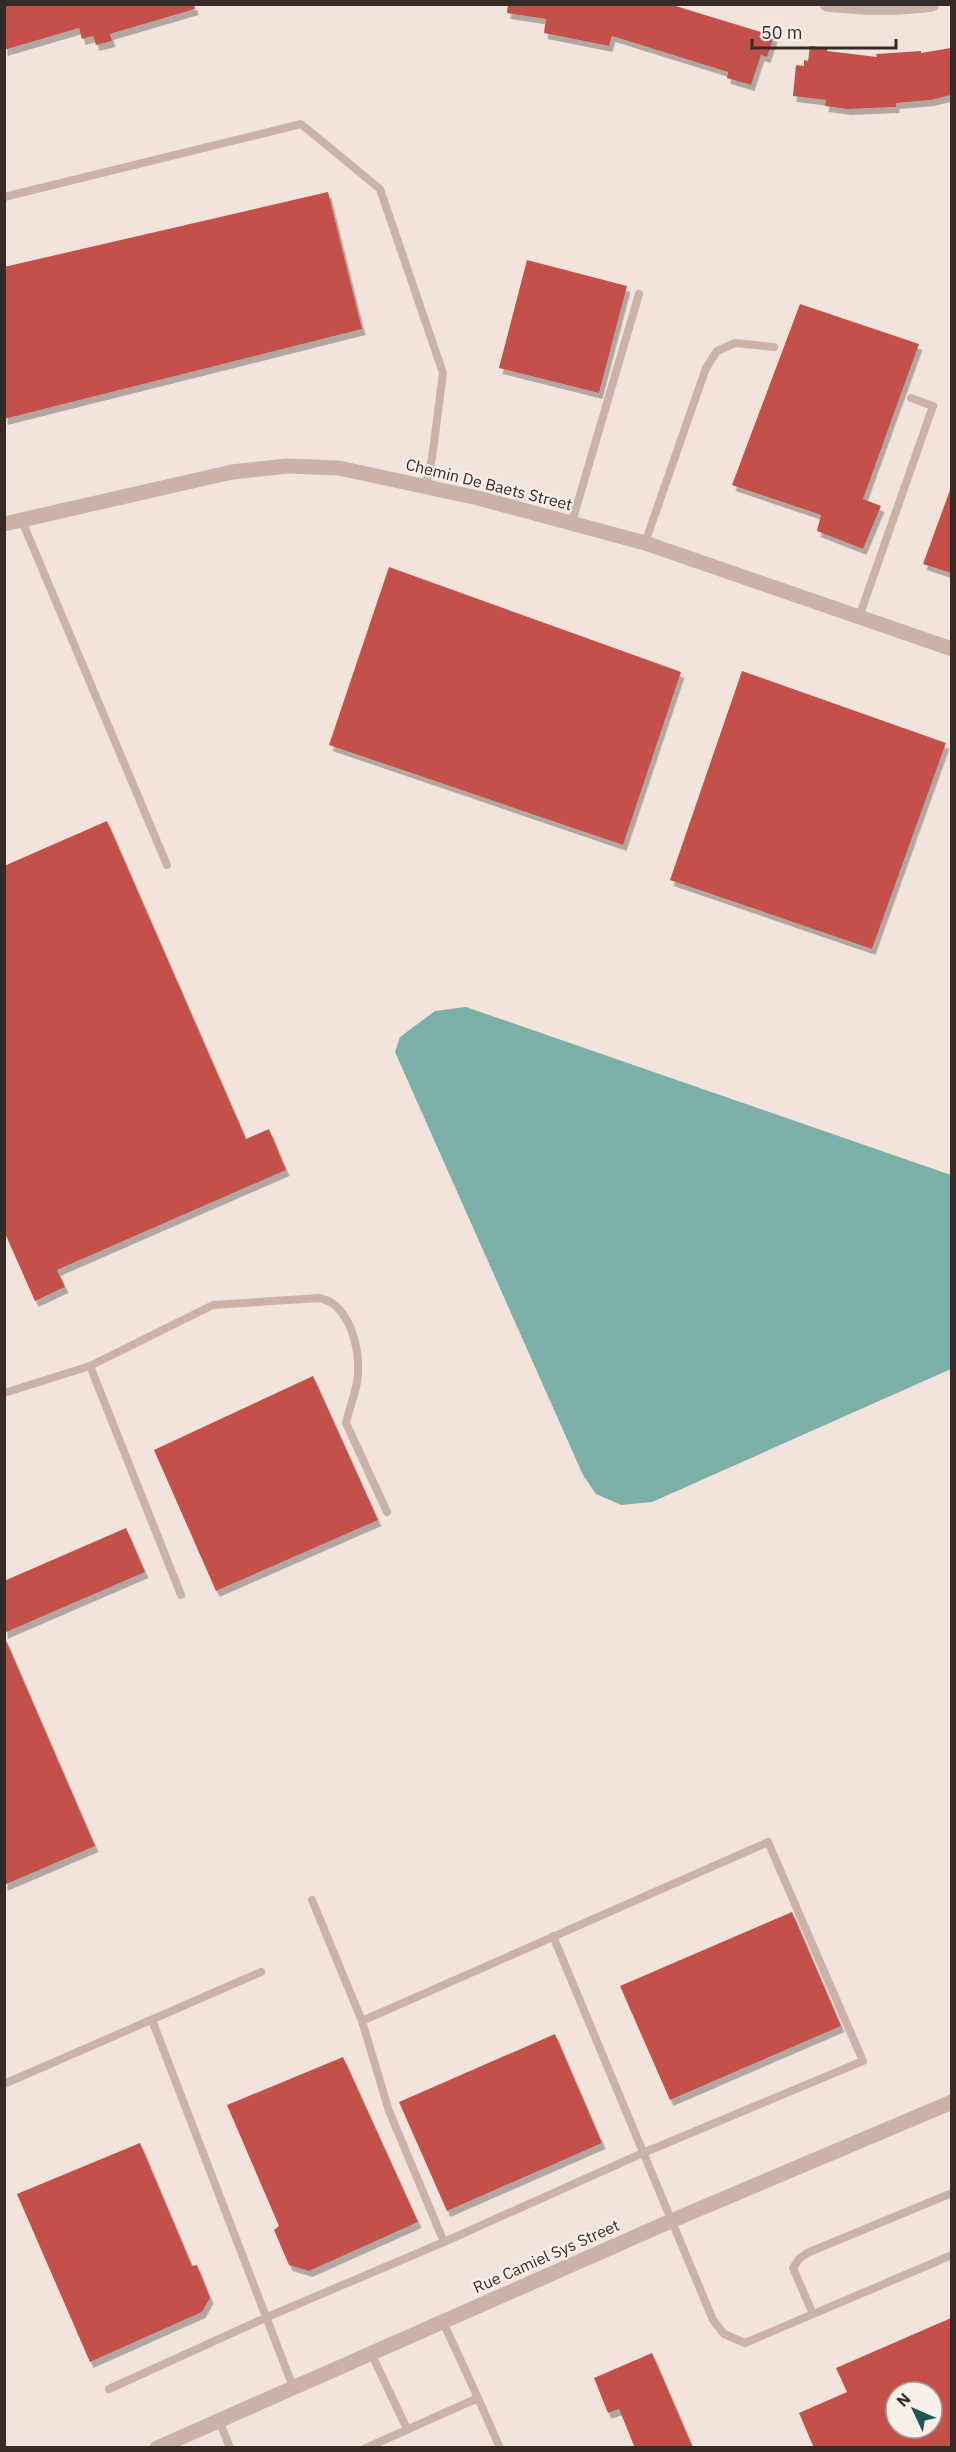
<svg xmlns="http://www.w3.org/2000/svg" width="956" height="2452" viewBox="0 0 956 2452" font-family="'IBM Plex Sans',sans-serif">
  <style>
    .water { fill: #7cafa8 }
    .building { fill: #c45148; fill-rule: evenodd; filter: url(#shadow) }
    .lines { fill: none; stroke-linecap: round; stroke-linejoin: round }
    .lane { stroke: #cab2a8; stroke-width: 8 }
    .street { stroke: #cab2a8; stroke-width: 15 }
    .labels { text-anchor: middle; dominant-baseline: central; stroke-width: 4.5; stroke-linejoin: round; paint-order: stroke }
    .street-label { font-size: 16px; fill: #372b28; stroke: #f9efe9 }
  </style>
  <defs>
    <filter id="shadow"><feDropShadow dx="3.5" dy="6" stdDeviation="0" flood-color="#0004"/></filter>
  </defs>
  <rect width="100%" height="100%" fill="#f2e4dd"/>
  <path class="water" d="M466,1007L951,1175V1369L652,1502L621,1505L596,1494L583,1475L395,1052L400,1037L435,1011Z"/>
  <path class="building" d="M4,4H194L195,9L110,34L112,41L96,45L93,36L82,39L79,28L4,50Z
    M508,4H669L774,36L767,57L761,55L751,85L727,78L728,72L612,36L609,46L544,33L546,19L507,13Z
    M810,46L828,48L827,51L877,57L876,54L921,51V53L951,48V95L931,100L896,103V107L848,109L825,106L826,100L793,96L796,65L804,66V60L808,61Z
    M328,192L362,329L4,419V267Z
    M527,260L627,286L599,393L499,368Z
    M800,304L919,344L863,499L881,506L863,549L817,531L821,515L732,485Z
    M950,490H951V573L923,564Z
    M389,567L681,672L623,845L329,745Z
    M742,671L946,743L872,949L670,880Z
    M107,821L246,1139L269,1129L286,1170L57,1270L65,1287L35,1301L4,1231V866Z
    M313,1376L378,1520L216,1591L154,1450Z
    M126,1528L145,1572L4,1633V1581Z
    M4,1636L95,1846L4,1885Z
    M792,1912L841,2026L670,2100L620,1986Z
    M555,2034L602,2143L447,2211L399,2102Z
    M343,2057L418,2222L309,2271L289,2265L274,2230L279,2226L227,2105Z
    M140,2143L192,2266L197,2265L210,2298L202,2312L90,2362L17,2194Z
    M951,2318V2448H814L799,2413L847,2392L836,2368ZM896,2392H932V2428H896Z
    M652,2353L693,2448H635L619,2409L608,2413L594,2378Z"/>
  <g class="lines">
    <path class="lane" d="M4,197L301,124L380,189L443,373L432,458L426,485
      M22,521L167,865
      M572,522L639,294
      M645,543L706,368L717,351L735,343L774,347
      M859,617L933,406L911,398
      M90,1366L181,1595
      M4,1393L90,1366L213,1305L319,1298C323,1299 329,1301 332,1303C354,1319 361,1357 357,1382C355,1395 349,1409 346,1423L387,1512
      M312,1900L362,2021L389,2111L444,2242L643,2153L863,2061L768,1842L362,2021
      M553,1936L713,2320L724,2334L745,2343L952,2255
      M152,2020L293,2387
      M4,2084L261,1972
      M813,2314L793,2268L799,2259L807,2253L952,2193
      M443,2322L478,2398
      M371,2353L407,2429
      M109,2389L265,2318L444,2242
      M219,2420L230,2448
      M366,2448L478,2398L500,2448"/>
    <path class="street" d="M827,4C862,8 897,9 932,4
      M4,524L232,472L287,466L339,468L478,498L645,543L952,649
      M157,2448L671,2221L952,2102"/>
  </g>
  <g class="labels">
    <g class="street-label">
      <text transform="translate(489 484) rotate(14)">Chemin De Baets Street</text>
      <text transform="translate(546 2256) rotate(-24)">Rue Camiel Sys Street</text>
    </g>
  </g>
  <rect width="956" height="2452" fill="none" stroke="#372b28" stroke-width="12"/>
  <g transform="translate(914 2410) rotate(314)"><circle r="28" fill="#f9efe9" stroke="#aba19c" stroke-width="1.5"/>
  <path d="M0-4.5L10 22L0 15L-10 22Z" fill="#1e5852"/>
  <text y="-9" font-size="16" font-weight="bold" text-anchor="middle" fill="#372b28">N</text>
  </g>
  <path d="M752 39v9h144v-9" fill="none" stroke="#372b28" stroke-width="3"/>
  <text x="761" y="39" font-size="18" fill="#372b28" stroke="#f9efe9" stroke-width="4.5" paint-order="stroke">50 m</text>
</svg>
